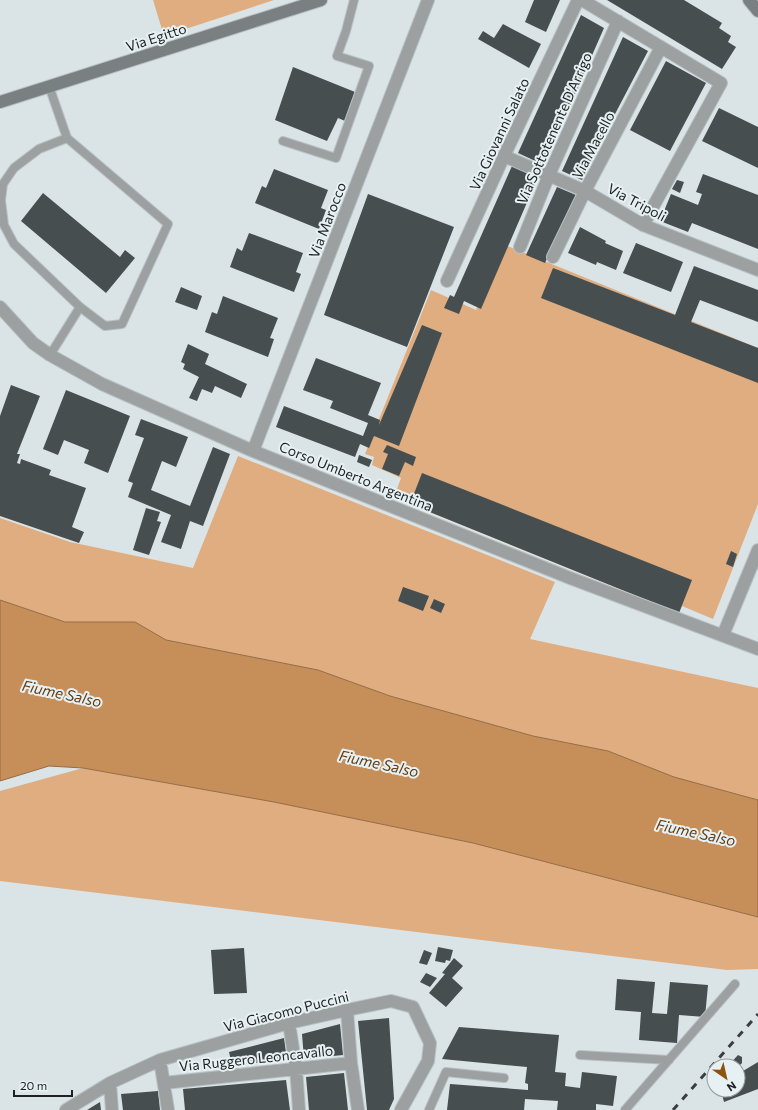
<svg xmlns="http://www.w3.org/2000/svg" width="758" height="1110" viewBox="0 0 758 1110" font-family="Commissioner,sans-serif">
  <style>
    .green { fill: #dfad80 }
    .water { fill: #c68e58; stroke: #946d48 }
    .building { fill: #464e50 }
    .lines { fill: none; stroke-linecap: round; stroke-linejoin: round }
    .lane-casing { stroke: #b8c0c3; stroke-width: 10 }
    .street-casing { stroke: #b8c0c3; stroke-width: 14 }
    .secondary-casing { stroke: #b8c0c3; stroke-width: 14 }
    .lane { stroke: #9ca0a1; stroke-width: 8 }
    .street { stroke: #9ca0a1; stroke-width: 12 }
    .secondary { stroke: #7a8082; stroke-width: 12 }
    .rail { stroke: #3b3e40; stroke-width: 3; stroke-dasharray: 7 7; stroke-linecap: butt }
    .labels { text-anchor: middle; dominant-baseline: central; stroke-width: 4; stroke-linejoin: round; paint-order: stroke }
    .street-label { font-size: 14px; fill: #1e2122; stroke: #e7f1f3 }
    .water-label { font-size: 15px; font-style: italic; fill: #633c13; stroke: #e7f1f3 }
  </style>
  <rect width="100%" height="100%" fill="#dae3e6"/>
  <path class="green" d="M153,0H274L164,36Z
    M505,245L758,348V504L713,619L682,606L679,613L410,504L413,496L397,489L401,478L372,465L374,457L365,454L431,290L476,310Z
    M238,456L555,582L530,639L758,688V800L674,777L608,751L533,736L390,696L318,670L166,640L135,622H65L0,600V518L70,542L193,568Z
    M83,768L274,802L473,843L758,917V969L727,970L0,881V791Z"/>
  <path class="water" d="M0,600L65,622H135L166,640L318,670L390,696L533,736L608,751L674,777L758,800V917L473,843L274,802L83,768L49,766L0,781Z"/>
  <path class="building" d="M534,0H560L546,32L525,22Z
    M607,0H684L722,23L719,28L731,36L728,42L736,47L722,69Z
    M581,15L604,28L544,165L518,153Z
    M503,24L541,44L529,68L478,39L483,31L494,38Z
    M623,37L648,51L593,156L582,180L562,171Z
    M666,61L706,83L670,151L630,130Z
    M293,67L355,92L345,121L338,118L327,141L275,120Z
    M719,108L758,127V168L702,141Z
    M512,166L538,177L481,309L464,301L459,314L444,308L450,295L454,297Z
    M274,169L328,190L321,208L326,210L319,229L255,203L262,186L266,188Z
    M703,174L758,195V249L692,223L688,232L660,221L671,194L698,205L702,194L696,192Z
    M677,180L684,182L680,193L672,189Z
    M557,187L576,195L545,263L526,255Z
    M43,193L120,257L125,250L135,258L106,293L21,221Z
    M368,194L454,227L407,347L324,315Z
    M580,227L606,241L605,243L623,251L616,270L597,262L596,265L568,253Z
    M249,233L303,253L296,272L301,274L294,292L230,267L237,248L242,251Z
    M636,243L683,262L671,292L623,273Z
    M694,266L758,290V322L700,300L691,322L758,348V383L541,298L553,268L675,315Z
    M181,287L202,296L197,310L175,302Z
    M223,296L278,318L270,338L274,339L268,357L205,332L212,312L217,314Z
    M422,325L442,333L399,446L374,436L369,448L360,444L355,457L276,427L284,406L363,436L368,423L330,408L333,401L303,390L316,358L381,383L368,415L380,420L379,425Z
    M188,344L209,354L205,364L247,384L241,398L215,386L212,393L202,389L197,401L189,398L199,377L183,369L185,364L181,362Z
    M11,385L40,396L17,454H20L17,463L20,464L21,459L51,470L49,475L86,488L72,527L84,532L79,543L0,516V416Z
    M66,390L130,416L108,473L84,463L89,450L64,440L58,455L43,449Z
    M141,419L188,437L176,467L162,461L151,490L190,506L213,447L230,454L203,526L190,521L181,549L161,542L171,515L128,497L133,483L128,481L144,438L135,435Z
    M387,445L416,457L413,466L405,462L399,476L382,469L388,454L383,452Z
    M359,455L372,460L369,467L357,462Z
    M422,473L692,580L679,613L410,504Z
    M146,508L160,512L157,521L161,522L149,555L133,550Z
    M731,551L737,554L733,567L726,564Z
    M403,587L429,596L423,611L398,601Z
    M434,599L445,604L441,613L430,608Z
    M438,947L453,950L450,961L446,960L445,963L435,961Z
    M244,948L247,993L214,994L211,950Z
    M424,950L432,953L427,965L419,963Z
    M454,958L463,966L452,978L463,988L446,1007L429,993L445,974L442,973Z
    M426,973L437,978L430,987L420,982Z
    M617,979L655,982L652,1013L667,1014L670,982L708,985L705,1017L679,1015L677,1043L639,1040L641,1012L615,1010Z
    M389,1018L394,1099L389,1110H367L358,1021Z
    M340,1024L343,1055L304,1059L302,1034Z
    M459,1027L559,1035L555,1072L566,1073L565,1086L580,1088L582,1072L617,1076L613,1106L596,1104V1110H557L558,1101L525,1099L524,1110H447L450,1084L528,1090V1084L525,1083L527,1067L442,1059Z
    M284,1038L287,1060L232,1065L229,1052Z
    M738,1055L742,1057V1063L738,1067V1066H728Z
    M758,1062V1089L724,1102L721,1090H738V1074Z
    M344,1073L348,1110H309L306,1077Z
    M286,1080L290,1110H185L183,1089Z
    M158,1091L160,1110H123L121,1094Z
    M100,1102L101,1110H87Z"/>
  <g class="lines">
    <defs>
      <path id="lane" d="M49,86L67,138L168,224L122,324L105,326L80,307L14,244L4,225L1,200L3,184L14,168L39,149L67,138
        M283,141L336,158L369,66L337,56L346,31L354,0
        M50,355L80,307
        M580,1055L669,1060
        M429,1110L446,1072L504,1078
        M625,1110L735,984"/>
      <path id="street" d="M582,0L721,83L643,225
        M504,156L585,191L643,225L758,270
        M520,247L549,175L618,21
        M553,257L585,191L661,47
        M447,281L504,156L578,0
        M0,307L33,343L50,355L102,384L253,451L570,578L758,649
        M253,451L428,0
        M723,635L758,550
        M347,1010L351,1063L358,1110
        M289,1023L296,1068L299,1110
        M160,1060L168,1110
        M110,1083L112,1110
        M164,1083L351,1063
        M66,1110L110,1083L160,1060L289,1023L347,1010L391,1001L413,1007L430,1043L428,1061L401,1110"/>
      <path id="secondary" d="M749,0L758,11
        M0,102L321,0"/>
    </defs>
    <use href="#lane" class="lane-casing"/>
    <use href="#street" class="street-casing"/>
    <use href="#secondary" class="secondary-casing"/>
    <use href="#lane" class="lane"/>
    <use href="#street" class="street"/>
    <use href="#secondary" class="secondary"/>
    <path class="rail" d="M673,1110L758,1014"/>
  </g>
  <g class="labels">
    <g class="street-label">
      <text transform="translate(156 37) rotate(-18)">Via Egitto</text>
      <text transform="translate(554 128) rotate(-66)">Via Sottotenente D'Arrigo</text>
      <text transform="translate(499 134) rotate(-65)">Via Giovanni Salato</text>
      <text transform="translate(593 145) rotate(-62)">Via Macello</text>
      <text transform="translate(637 202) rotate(28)">Via Tripoli</text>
      <text transform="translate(327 220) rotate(-69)">Via Marocco</text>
      <text transform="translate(356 476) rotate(22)">Corso Umberto Argentina</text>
      <text transform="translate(286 1011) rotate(-14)">Via Giacomo Puccini</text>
      <text transform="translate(256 1058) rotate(-6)">Via Ruggero Leoncavallo</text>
    </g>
    <g class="water-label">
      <text transform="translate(62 693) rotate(12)">Fiume Salso</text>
      <text transform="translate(379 763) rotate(12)">Fiume Salso</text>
      <text transform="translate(696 832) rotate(12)">Fiume Salso</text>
    </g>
  </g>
  <g transform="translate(726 1078) rotate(146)"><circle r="19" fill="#e7f1f3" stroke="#979e9f"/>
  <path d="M0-3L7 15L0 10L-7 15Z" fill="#8e540f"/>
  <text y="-6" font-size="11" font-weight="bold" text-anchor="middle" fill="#1e2122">N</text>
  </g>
  <path d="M14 1090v6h58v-6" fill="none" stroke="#1e2122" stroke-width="2"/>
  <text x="20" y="1090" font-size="12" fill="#1e2122" stroke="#e7f1f3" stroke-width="3" paint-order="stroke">20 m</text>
</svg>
